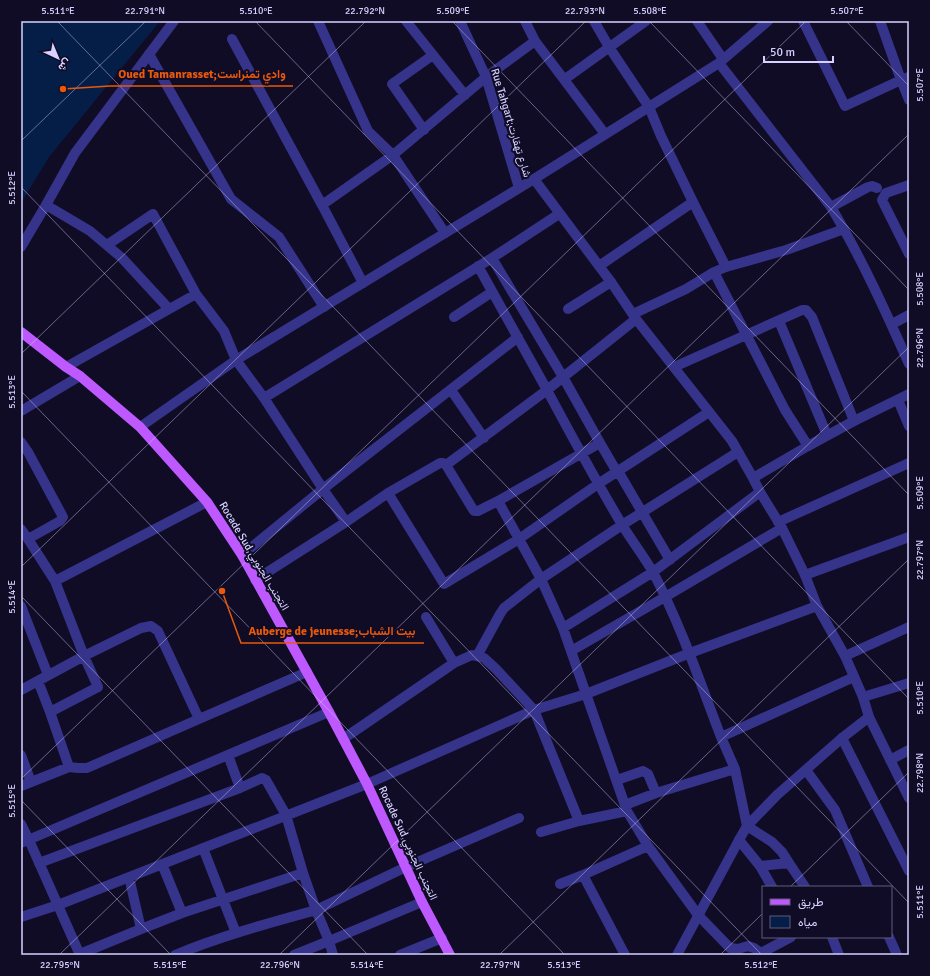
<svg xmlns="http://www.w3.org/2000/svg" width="930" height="976" viewBox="0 0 930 976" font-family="Signika,Vazirmatn,sans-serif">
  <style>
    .water { fill: #051e47 }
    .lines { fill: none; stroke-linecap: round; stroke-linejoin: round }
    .minor { stroke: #35338a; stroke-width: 10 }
    .tertiary { stroke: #35338a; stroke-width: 10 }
    .primary { stroke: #be58ff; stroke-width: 10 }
    .ticks { fill: none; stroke: #d6d1ff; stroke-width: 1; stroke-opacity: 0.45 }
    .labels { text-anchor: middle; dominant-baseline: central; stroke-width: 4; stroke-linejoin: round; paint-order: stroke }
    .street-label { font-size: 11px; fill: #d6d1ff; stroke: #100c26 }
    .leader { fill: none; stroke: #e8590c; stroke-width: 1.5 }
    .callout-dot { fill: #e8590c; stroke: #100c26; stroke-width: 1.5 }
    .callout-label { font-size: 12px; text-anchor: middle; font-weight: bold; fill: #e8590c; stroke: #100c26; stroke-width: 4; stroke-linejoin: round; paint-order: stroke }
    .neatline { fill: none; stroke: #d6d1ff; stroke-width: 1.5 }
    .ticks-label { font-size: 10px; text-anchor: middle; fill: #d6d1ff }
  </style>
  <rect width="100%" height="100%" fill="#100c26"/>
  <path class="water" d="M21,21H160L49,157L21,203Z"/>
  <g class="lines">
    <path class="minor" d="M318,21L368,131L393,155L445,233
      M406,21L465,95
      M525,21L535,41
      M594,21L609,47L649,107L661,136L693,202
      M697,21L723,59
      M803,21L845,106L901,80L880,21
      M232,39L322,205
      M149,54L231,199L279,237L324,307
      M909,77L901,80L909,100
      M565,79L646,21
      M424,130L392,84L433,55
      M909,185L886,193L882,200L909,254
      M46,205L90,231L122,258L169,309
      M831,207L868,187L872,186L877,188
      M107,245L153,214L174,253L196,294
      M492,258L563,377L600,443
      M599,266L693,202L726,267
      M714,272L785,410L808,446
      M363,283L322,205L393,155L486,77L535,41L605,134
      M568,309L611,282
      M633,314L686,289L714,272L726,267L786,250L844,229
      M454,317L492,292
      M636,319L547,390C571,435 595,479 621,523C631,540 644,556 654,574C681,626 700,682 721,737L854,677
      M779,321L827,435
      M892,324L909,315
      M66,367L196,294L224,331L236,360L264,398L492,258L559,214
      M674,367L802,310H806L812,317L854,421
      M451,390L484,438
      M898,400L909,426
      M21,411L80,376
      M21,442L28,452L63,517L60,521L28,539L21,529
      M446,465L474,511H478L498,501L541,579L563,628
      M618,471L670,560
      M388,493L444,584L519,539L598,484L709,412
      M498,501L600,443L617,472
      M346,522L388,493L440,463H443L446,465L547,390L478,266
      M778,522L909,463
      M28,539L55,581L84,656L98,687L50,712
      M242,555L323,489L264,398
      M805,575L909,537
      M255,580L346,522L323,489L518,337
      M55,581L207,502
      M21,606L48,675
      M426,617L454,663
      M571,651L563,628L653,572L760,492
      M477,656L500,614L504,608L541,579L622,525L738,452
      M845,656L909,627
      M38,681L50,712L69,767
      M21,690L84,656L141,628L151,626L158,631L199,719L87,768H78L69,767L21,786
      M863,697L909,683
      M199,719L307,672
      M721,737L735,769L747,826L772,842L782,852L789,863
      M842,738L909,871
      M343,739L454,663L472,655L484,658L496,669L534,710L579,821L627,811L648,846L698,915L730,948L738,949L748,946L754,948L761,953
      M21,755L31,782
      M228,755L240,788
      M890,760L909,750
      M806,770L835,810L868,887
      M617,780L643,771L648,774L656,793
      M625,805L656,793L735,769
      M627,811L571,651L665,597L782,528
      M541,832L579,821
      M739,840L760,866L789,863L805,887
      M21,843L329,712
      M203,848L236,933
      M39,863L240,788L262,778L266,780L286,815L303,873L182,913
      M760,866L772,887
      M560,884L583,875
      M21,917L58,905L367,784
      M141,929L182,913L162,864
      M832,937L839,955
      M889,937L897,955
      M80,954L141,929L129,877
      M175,955C221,936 269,923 316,910L303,873
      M294,955L329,941L316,910L406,867L519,818
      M333,955L329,941L422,902
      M400,955L442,938
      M625,955L583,875L648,846
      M762,955L761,953L791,937"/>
    <path class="tertiary" d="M460,21L486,77L519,188
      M719,63L831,207C861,257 885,310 909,364
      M534,179L719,63L768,21
      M21,247L46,205L75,153L174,21
      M140,427L236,360L534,179L611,282L636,319L732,441L753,478L760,492L782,528L805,575L817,606L845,656L863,697L869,717L909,798
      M753,478L808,446L854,421L909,394
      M367,784L534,710L586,694L690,653L817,606
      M21,824L29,840L80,955
      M677,955L739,840L747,826L777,795L842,738L869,717"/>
    <path class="primary" d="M21,332L66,367L80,376L140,427L207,502L242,555L329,712L367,784L422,902L450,955"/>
  </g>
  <path class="ticks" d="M57,21L909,903M255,21L909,699M452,21L909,495M649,21L909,290M846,21L909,86M21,141L146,21M21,187L762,955M21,354L366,21M21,391L565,955M21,567L586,21M21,596L368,955M21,779L806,21M21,800L171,955M790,887L909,772M59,955L909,134M279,955L909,347M499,955L909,559M720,955L763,913"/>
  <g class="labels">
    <g class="street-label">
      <text transform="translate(511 123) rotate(73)">Rue Tahgart;شارع تهقارت</text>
      <text transform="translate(254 556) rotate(59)">Rocade Sud,التجنب الجنوبي</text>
      <text transform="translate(408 843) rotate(65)">Rocade Sud,التجنب الجنوبي</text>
    </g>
  </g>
  <path class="leader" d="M63 89L110 86H293M222 591L241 643H424"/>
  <g class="callout-dot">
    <circle cx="63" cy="89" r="4"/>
    <circle cx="222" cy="591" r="4"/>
  </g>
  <g class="callout-label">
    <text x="202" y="78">Oued Tamanrasset;وادي تمنراست</text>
    <text x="332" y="635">Auberge de jeunesse;بيت الشباب</text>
  </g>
  <rect width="930" height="976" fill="none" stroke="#100c26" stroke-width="44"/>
  <rect x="762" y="886" width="130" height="52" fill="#100c26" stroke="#5f5b7d"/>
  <rect x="770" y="899" width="20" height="6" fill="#be58ff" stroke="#5f5b7d"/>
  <text x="798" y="906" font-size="12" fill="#d6d1ff">طريق</text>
  <rect x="770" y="916" width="20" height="12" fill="#051e47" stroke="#5f5b7d"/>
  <text x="798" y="926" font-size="12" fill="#d6d1ff">مياه</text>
  <g transform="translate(58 58) rotate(136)" stroke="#100c26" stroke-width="3" paint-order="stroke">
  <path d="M0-3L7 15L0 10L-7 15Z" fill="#d6d1ff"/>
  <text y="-6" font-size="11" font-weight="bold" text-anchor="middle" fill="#d6d1ff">ش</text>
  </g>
  <path d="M764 56v6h69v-6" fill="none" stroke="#d6d1ff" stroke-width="2"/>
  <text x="770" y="56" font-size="12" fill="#d6d1ff" stroke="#100c26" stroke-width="3" paint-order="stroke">50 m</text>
  <rect x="22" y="22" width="886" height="932" class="neatline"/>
  <g class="ticks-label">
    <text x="58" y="14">5.511°E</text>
    <text x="145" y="14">22.791°N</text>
    <text x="256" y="14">5.510°E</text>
    <text x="365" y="14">22.792°N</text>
    <text x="453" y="14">5.509°E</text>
    <text x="585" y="14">22.793°N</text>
    <text x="650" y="14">5.508°E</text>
    <text x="847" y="14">5.507°E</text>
    <text transform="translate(919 85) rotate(-90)" y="4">5.507°E</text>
    <text transform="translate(11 188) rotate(-90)" y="4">5.512°E</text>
    <text transform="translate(919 289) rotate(-90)" y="4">5.508°E</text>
    <text transform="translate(919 348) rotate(-90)" y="4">22.796°N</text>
    <text transform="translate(11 392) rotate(-90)" y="4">5.513°E</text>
    <text transform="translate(919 493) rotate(-90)" y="4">5.509°E</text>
    <text transform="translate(919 560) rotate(-90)" y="4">22.797°N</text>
    <text transform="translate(11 597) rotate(-90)" y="4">5.514°E</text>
    <text transform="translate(919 698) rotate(-90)" y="4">5.510°E</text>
    <text transform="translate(919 773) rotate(-90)" y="4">22.798°N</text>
    <text transform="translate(11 801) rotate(-90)" y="4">5.515°E</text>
    <text transform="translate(919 902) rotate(-90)" y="4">5.511°E</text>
    <text x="60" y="968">22.795°N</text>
    <text x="170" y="968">5.515°E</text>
    <text x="280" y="968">22.796°N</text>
    <text x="367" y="968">5.514°E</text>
    <text x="500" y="968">22.797°N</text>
    <text x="564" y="968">5.513°E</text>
    <text x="761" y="968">5.512°E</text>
  </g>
</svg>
